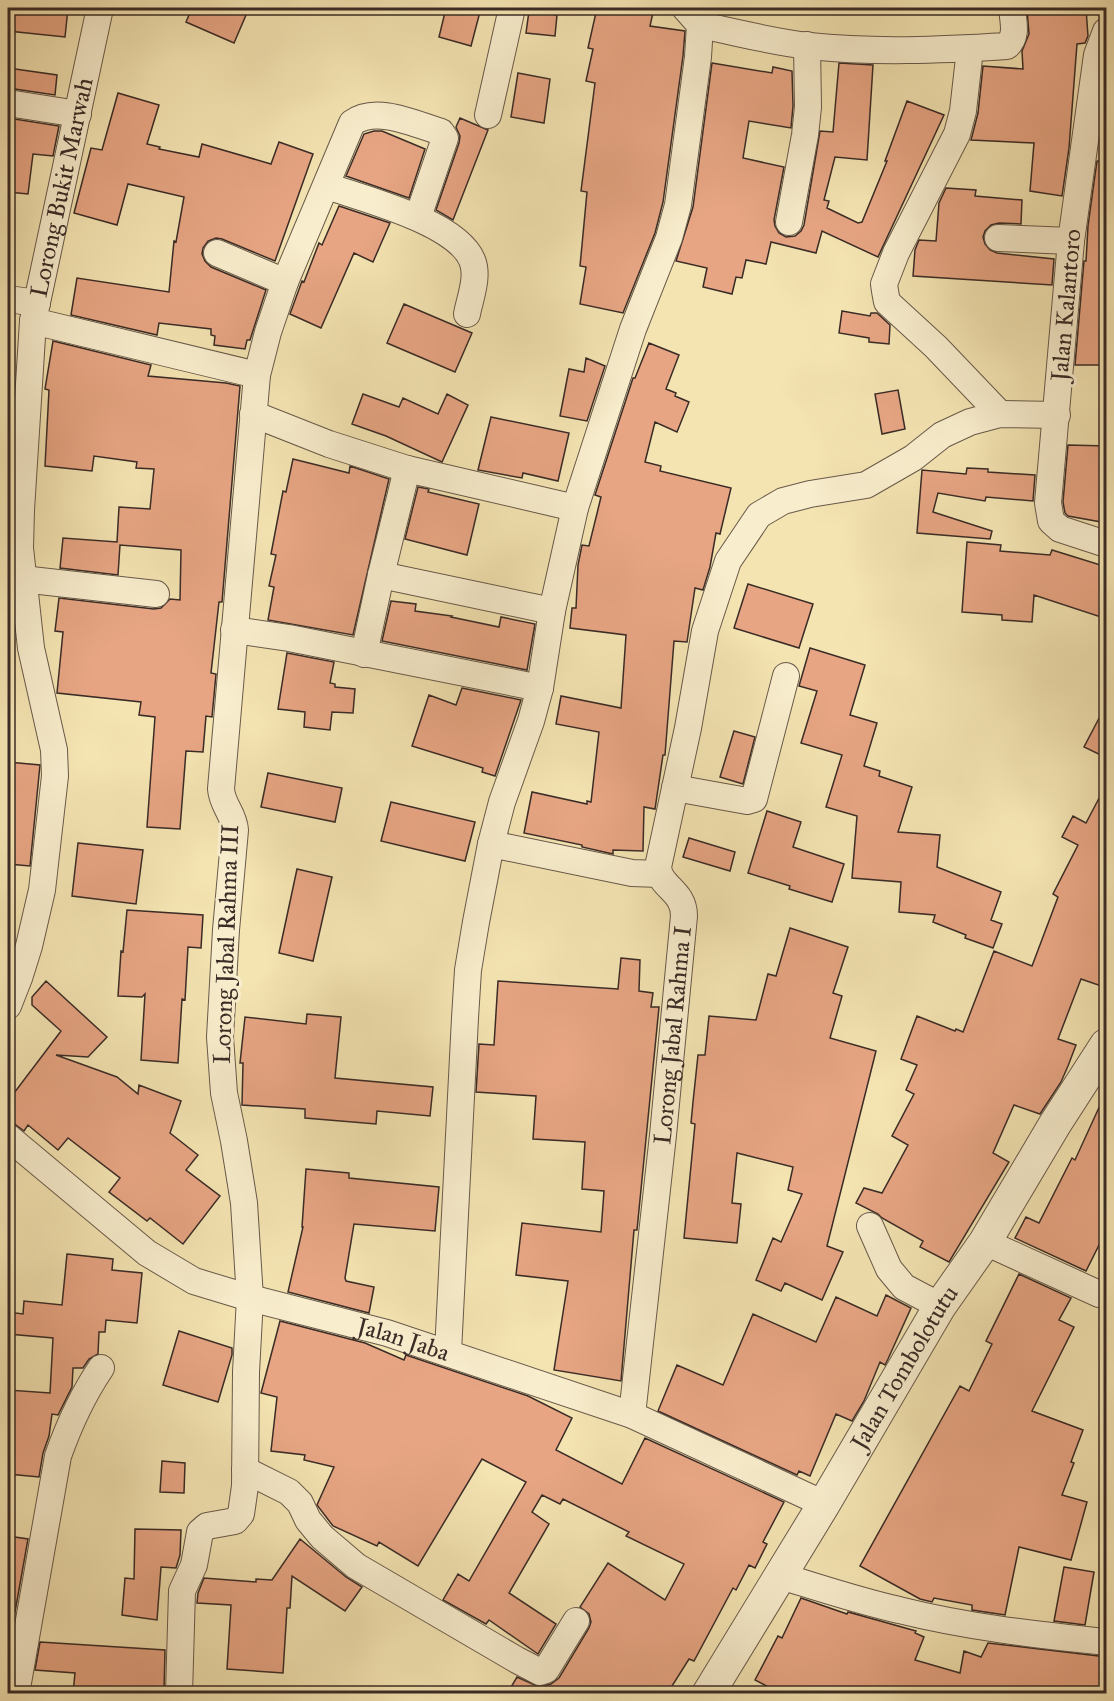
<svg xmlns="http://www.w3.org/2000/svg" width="1114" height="1701" viewBox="0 0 1114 1701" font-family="'IM FELL Great Primer',serif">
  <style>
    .building { fill: #e7a583; stroke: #392b26; stroke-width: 1.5 }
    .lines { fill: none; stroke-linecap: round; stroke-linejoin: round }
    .minor-casing { stroke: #685949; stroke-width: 28 }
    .tertiary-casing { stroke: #685949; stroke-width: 34 }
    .minor { stroke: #f8edcd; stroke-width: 26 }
    .tertiary { stroke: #f8edcd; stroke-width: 32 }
    .labels { text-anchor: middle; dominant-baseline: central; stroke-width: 6; stroke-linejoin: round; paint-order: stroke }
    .street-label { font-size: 24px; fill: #392b26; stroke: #f8edcd }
  </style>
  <rect width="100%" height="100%" fill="#f4e4b2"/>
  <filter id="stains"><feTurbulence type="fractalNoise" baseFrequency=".00333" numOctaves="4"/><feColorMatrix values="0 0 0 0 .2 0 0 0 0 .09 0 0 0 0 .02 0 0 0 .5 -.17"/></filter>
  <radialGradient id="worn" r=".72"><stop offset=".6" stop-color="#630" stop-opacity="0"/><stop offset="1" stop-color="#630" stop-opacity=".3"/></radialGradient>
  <path class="building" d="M37,8H68L65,37L8,31V9L36,14Z
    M192,8H249L234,43L186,22Z
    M446,8H481L471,46L439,37Z
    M597,8H654L650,26L685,31L683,56L663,202L655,233L623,313L580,304L586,267L580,266L587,192L581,191L595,83L586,81L593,49L588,48Z
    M1086,8L1088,36L1085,43L1077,44L1069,148L1062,196L1030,191L1034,143L971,140L978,113L983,66L1023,69L1022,51L1029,34L1027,9Z
    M529,11L557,15L555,36L526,33Z
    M712,63L772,73L773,67L792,71L793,106L791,128L749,121L743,158L784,167L774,220L775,226L779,233L786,237L795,236L801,231L804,225L820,131L833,132L839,63L873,65L867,160L835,157L824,200L829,201L827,208L858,223L862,222L887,161H885L907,101L944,115L878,257L822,231L816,253L771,242L766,264L746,260L742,278L736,277L732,294L703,287L707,268L676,261L693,207Z
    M8,68L57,75L55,95L8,88Z
    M518,73L550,79L544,123L511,117Z
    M118,93L159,105L147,144L160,147L159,149L199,157L202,144L271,164L279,142L313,154L275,261L222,239L216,238L208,241L203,248L202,254L205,261L211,267L266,290L250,340H247L245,349L214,345L215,336L211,335V329L159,323L157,335L71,315L77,278L169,292L174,241L176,242L184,197L128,184L117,225L74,213L91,148L102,150Z
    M8,118L59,126L53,156L33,154L28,194L8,192Z
    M460,118L488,130L453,220L436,210L459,143L460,136L456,127Z
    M374,131H382L425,149L409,198L346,176L364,134Z
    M1097,161L1107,162V365H1075L1084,261H1086L1088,226Z
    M946,188L976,190L975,196L1022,200L1021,224L999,223L991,225L985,231L983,237L985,244L990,250L997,253L1054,259L1052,285L913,276L915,250L919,240L936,241L939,203Z
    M339,206L390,223L373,262L354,253L321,328L290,314L302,281L304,282L319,243L322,245Z
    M404,304L472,333L455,372L387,343Z
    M842,311L870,316L871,313H877L890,325L889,344L869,342V338L839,333Z
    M53,341L151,365L148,376L226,383L240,386L222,602H219L211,673L216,674L212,717L206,716L203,752L186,751L180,829L147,827L155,717L139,715L141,702L57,693L63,632L55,631L59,598L154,609L161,608L170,599L180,600L181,550L120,545L118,575L60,568L63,538L117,542L119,507L150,509L154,469L136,468L137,462L94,456L92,471L45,466L49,390L45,389Z
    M649,343L679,355L666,389L676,393L675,396L689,402L677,432L655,422L645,462L661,466L660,471L731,488L720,534L716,533L710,567L703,590L695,588L687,642L674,641L665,755H663L655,809L644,807L643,851L613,850V854L582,847V845L524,833L532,792L587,804V801L591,802L599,732L556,724L561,696L621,708L626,635L570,628L572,608H576L578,565L582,545L589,546L601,497L595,495L633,378H635Z
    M586,358L605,366L587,421L560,416L569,369L584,372Z
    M898,390L905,429L882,434L875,394Z
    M363,394L399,407L403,398L438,414L447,394L468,405L442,462L386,436L352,424Z
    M491,417L569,433L558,481L523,473L522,478L478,470Z
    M1068,445L1107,446V523L1068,516L1065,513L1063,502Z
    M293,459L349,473L350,466L389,479L353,635L268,620L274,587L269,586L276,555L271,554L283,491L286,492Z
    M967,468L988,469V472L1035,475L1033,501L986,497L985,501L938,493L933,512L992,531L990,539L917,533L922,470L966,474Z
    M418,487L429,489L428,492L479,504L467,555L405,539Z
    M967,542L1001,545L1000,551L1050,555L1052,550L1107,567V619L1034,595L1032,622L1002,620V615L962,612Z
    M748,584L813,604L799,648L734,628Z
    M391,601L416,604L415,611L452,616L451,617L499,627L501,617L535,624L527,670L382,641Z
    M810,648L865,665L850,715L877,723L864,766L880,771L879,776L912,787L898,832L940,835L937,867L1001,892L991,920L1002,924L993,948L965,938L966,935L933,922L935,915L899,912L901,882L852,878L857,816L826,807L842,755L801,743L817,691L799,686Z
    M287,653L334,662L330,683L335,684V687L355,689L353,713L332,712L330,730L304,727L305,712L278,709Z
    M462,688L521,700L495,776L482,772L483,768L412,746L429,695L456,705Z
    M1107,703V758L1084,747Z
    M734,731L755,737L743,784L720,777Z
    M8,762L40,765L30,866L8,864Z
    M268,773L342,788L335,822L261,807Z
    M1107,783V988L1081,979L1058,1039L1076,1045L1068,1066L1061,1082L1040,1114L1014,1105L993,1153L1009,1162L949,1262L920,1247L923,1241L882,1218L878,1214L856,1203L864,1188L882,1193L908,1145L892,1136L914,1094L906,1090L917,1065L901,1059L917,1016L955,1031L956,1029L963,1032L994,951L1032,966L1058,897L1053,894L1078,845L1062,837L1073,816L1086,823Z
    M391,802L475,822L465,861L381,841Z
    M767,811L801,822L793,847L844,864L832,902L789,889L790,886L748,873Z
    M689,838L735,852L730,871L683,857Z
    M78,843L143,850L136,904L72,896Z
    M297,869L332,877L313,961L279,953Z
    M127,910L203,915L201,948L188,947L185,1000L182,999L178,1063L141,1060L145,994L142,997L118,996L121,951L123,952Z
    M790,928L848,947L833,993L842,996L830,1038L876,1051L827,1246L843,1252L822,1300L785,1283L781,1291L756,1280L773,1238L781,1242L802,1194L788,1190L793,1167L737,1153L732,1203L741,1204L737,1243L684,1238L695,1124L691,1123L693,1102L698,1055H705L709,1016L756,1020L768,974L776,976Z
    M621,958L640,960L639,991L653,993L651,1007H659L637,1230H634L621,1381L554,1370L568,1281L516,1275L522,1223L601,1232L604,1191L582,1189L585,1142L533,1139L536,1096L476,1092L479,1044L494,1045L498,981L618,989Z
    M46,981L107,1037L88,1057L56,1055L117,1077L138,1094L139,1085L181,1101L170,1133L198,1155L186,1170L220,1196L183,1244L150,1218L147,1221L109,1192L120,1178L68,1138L58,1150L28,1125L24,1131L8,1119V1101L61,1031L32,1005V997Z
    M307,1014L341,1017L335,1078L433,1087L430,1116L377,1111L376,1124L305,1118V1109L242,1105L243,1063H240L245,1017L306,1024Z
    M1107,1090V1229L1086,1271L1015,1238L1026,1217L1039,1223L1072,1158L1075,1160Z
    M306,1169L349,1173V1178L439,1187L435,1231L354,1224L345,1278L346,1281L374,1287L369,1313L288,1292L303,1227H302Z
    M67,1254L113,1259L112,1270L142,1273L137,1323L106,1320L105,1332H99L98,1354L89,1359L83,1368H73L72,1387L58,1415L52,1414L49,1436L43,1453L39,1477L8,1474V1390L50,1393L53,1338L8,1334V1312L23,1314L24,1301L62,1305Z
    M1019,1274L1071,1298L1059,1320L1074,1327L1032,1411L1083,1430L1071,1462L1074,1463L1062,1495L1087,1502L1071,1560L1019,1547L1005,1615L972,1610V1605L934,1598L932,1602L920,1599L860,1566L960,1386L969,1391L992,1344L986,1341Z
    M886,1295L911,1308L888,1359L885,1365L880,1362L864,1401L852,1421L836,1414L810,1476L799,1471L797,1475L658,1411L677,1365L723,1385L753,1314L816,1342L836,1297L877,1316Z
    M280,1321L365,1343L404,1360L406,1355L528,1396L572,1418L556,1450L622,1484L645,1438L784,1502L763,1542L767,1544L755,1568L749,1565L736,1590L733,1588L694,1661L689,1659L667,1694H507L517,1677L539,1687L551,1684L559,1678L589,1628L591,1622L589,1614L580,1607L608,1563L665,1600L684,1564L626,1536L629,1532L563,1499L560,1504L542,1495L532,1512L549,1524L509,1593L556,1624L538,1654L489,1620L486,1624L443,1600L458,1574L469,1581L526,1482L482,1459L418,1566L379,1542L377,1546L333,1526L317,1505L334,1467L304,1460L305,1455L271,1451L277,1397L261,1393Z
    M179,1331L232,1348V1355L218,1402L163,1385Z
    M162,1461L185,1463L184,1493L160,1492Z
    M135,1529L181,1530L180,1555L176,1568L161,1567L157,1620L122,1615L125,1578L134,1579Z
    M8,1536L28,1539L15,1612H8Z
    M300,1539L346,1577L362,1587L345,1611L292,1576L290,1608H287L283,1673L227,1669L231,1605L197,1603L198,1593L204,1578L256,1582V1579L272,1580Z
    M1064,1567L1094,1572L1085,1625L1054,1621Z
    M801,1598L847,1614L848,1612L916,1631L915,1633L924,1637L915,1660L960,1673L964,1651L981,1657L988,1643L1107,1657V1694H782L755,1680L778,1636L782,1638Z
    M40,1642L165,1650L164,1690L161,1689V1694H73L75,1673L35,1670Z"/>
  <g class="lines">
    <defs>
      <g id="minor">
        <path d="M700,25C736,32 772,42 809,46C874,53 941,50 1007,46C1018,36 1013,21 1012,8"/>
        <path d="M1106,31L1097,55L1071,241L1048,503L1051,521L1060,529L1106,544"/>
        <path d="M970,49L963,111L957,134L896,253L884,284L885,291L887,302L936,347L1000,414"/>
        <path d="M8,103L78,114"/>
        <path d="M488,115L512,8"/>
        <path d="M327,186C364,199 456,222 472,260C479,276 470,298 467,314"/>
        <path d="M789,222L805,135L808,107L807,45"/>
        <path d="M998,238L1071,241"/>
        <path d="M217,253L285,282"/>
        <path d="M8,299L37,303"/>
        <path d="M33,321L257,375"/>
        <path d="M253,414L329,444L407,469L575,508"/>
        <path d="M381,575L552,611"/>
        <path d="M22,579L156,594"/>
        <path d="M234,630L289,638L540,688"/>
        <path d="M364,654L381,575L407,469"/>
        <path d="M675,788L747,801L754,799L786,676"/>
        <path d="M491,844L632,873L659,874"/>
        <path id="s1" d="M8,1006L19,978L29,946L42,890L55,776L54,750L31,648L20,548L21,510L33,321L100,8"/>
        <path id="s2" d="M8,1137L147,1253L194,1281L250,1298L387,1333L632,1415L824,1504"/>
        <path d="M870,1226L889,1269L904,1287L940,1306"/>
        <path d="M985,1242L1099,1294"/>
        <path d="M448,1352L465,1018L468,970L476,922L491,844L502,802L531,721L540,688L552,611L575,508L633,329L669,238L678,205L698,57L700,25L685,8"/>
        <path id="s3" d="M632,1415L663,1135L684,916C684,890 660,888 658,867L688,728L705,631L728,561L759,515L783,501L810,494L866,485L913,458L942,435L970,422L1000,414L1057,415"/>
        <path d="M245,1470L289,1492L300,1503L308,1520L322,1537L356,1566L517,1660L540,1672L546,1670L576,1621"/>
        <path d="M781,1576C820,1588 859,1601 899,1610C967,1627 1037,1635 1106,1642"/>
        <path d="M16,1694L58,1456C69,1425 82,1396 101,1368"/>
        <path d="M179,1694L182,1591L194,1565L200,1532L207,1526L235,1521L241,1514L245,1486L246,1372L250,1298L244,1203L234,1141L224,1093L220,1037L226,930L235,830C234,814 222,805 221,789L257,375L268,332L285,282L352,123C376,105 415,124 441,132L445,138L418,217"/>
      </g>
      <g id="tertiary">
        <path id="s4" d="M708,1694L824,1504L940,1306L985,1242L1055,1124L1106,1045"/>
      </g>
    </defs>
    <use href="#minor" class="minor-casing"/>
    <use href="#tertiary" class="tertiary-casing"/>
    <use href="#minor" class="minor"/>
    <use href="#tertiary" class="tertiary"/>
  </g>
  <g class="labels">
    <g class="street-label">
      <text stroke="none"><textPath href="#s1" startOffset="831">Lorong Bukit Marwah</textPath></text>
      <text transform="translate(1066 305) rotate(-85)">Jalan Kalantoro</text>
      <text transform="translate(226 944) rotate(-88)">Lorong Jabal Rahma III</text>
      <text stroke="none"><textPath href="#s3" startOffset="382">Lorong Jabal Rahma I</textPath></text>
      <text stroke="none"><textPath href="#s2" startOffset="453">Jalan Jaba</textPath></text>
      <text stroke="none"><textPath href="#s4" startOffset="381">Jalan Tombolotutu</textPath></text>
    </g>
  </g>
  <rect width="1114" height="1701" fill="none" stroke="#f4e4b2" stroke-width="30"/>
  <rect x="9" y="9" width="1096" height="1683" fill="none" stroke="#392b26" stroke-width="3"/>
  <rect x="15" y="15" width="1084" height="1671" fill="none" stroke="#392b26" stroke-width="1.5"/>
  <rect width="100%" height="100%" filter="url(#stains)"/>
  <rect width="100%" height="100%" fill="url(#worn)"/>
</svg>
